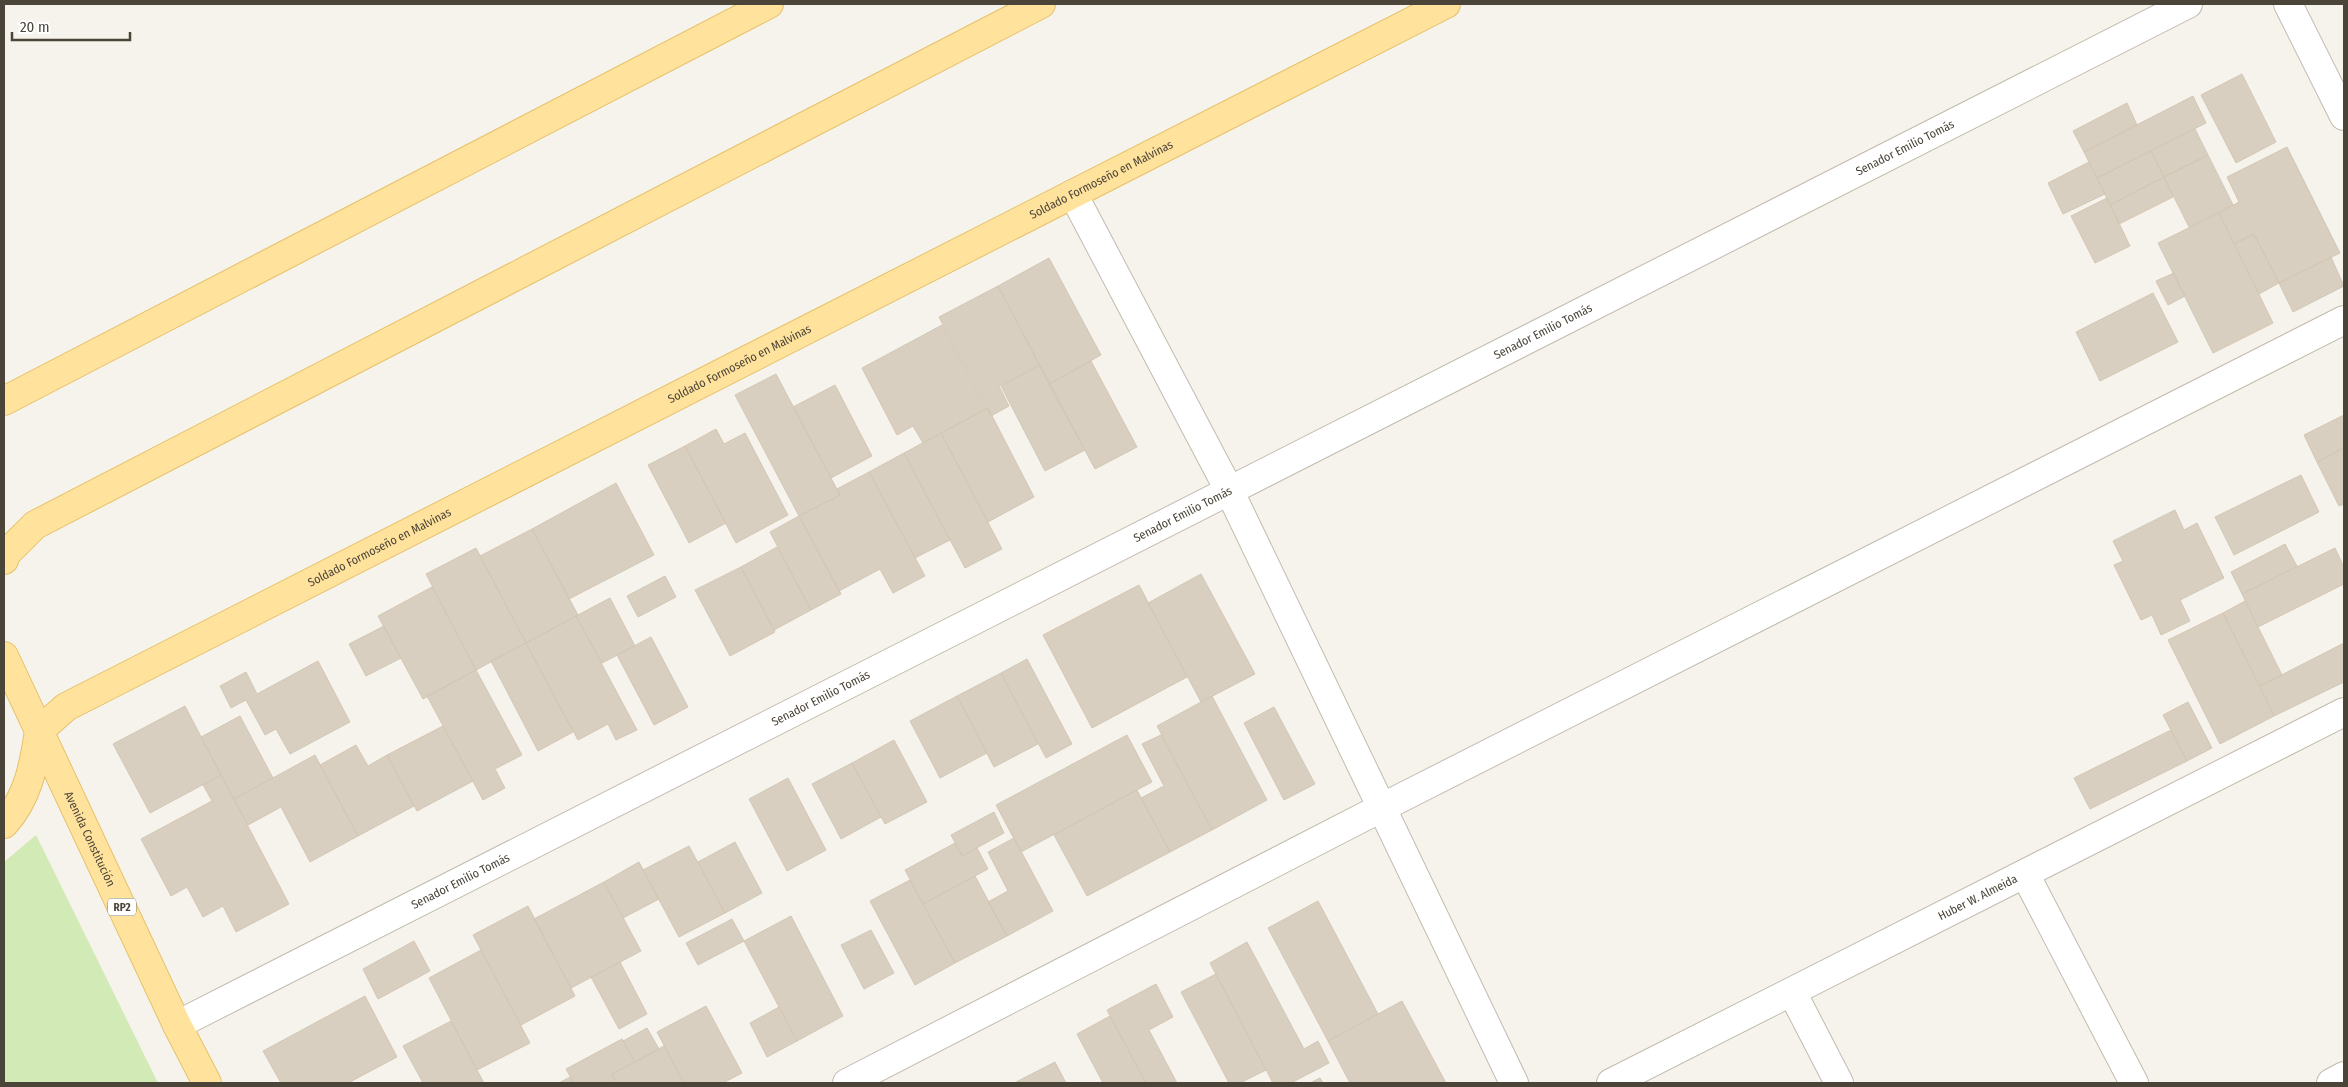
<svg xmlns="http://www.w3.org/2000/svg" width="2348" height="1087" viewBox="0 0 2348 1087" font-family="'Fira Sans Condensed',sans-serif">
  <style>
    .green { fill: #d2eab5 }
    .building { fill: #d8cfc1; stroke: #d3c7b4 }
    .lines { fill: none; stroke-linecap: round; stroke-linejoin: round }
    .minor-casing { stroke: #c2bbae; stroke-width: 30 }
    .major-casing { stroke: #e6c16a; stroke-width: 30 }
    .minor { stroke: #fff; stroke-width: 28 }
    .major { stroke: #ffe39c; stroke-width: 28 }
    .labels { text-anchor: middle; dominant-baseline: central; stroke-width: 4; stroke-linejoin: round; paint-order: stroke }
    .shield { fill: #fff; stroke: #817c74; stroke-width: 1 }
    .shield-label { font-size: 11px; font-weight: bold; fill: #4b4439 }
    .street-label { font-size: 12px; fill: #4b4439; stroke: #fff }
  </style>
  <rect width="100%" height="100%" fill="#f6f3ec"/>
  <path class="green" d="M36,835L158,1083H4V862Z"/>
  <path class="building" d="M2242,74L2276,142L2236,163L2201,95Z
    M2193,96L2206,123L2097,178L2084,152Z
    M2127,103L2137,125L2084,152L2073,131Z
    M2195,129L2208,155L2164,177L2151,151Z
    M2287,147L2340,253L2279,283L2254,234L2234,244L2219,213L2239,202L2227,177Z
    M2151,151L2164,177L2110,205L2097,178Z
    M2208,155L2233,205L2189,227L2164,177Z
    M2089,162L2105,194L2063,214L2048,183Z
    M2164,177L2173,197L2119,224L2110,205Z
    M2107,198L2130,246L2095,263L2071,216Z
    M2219,213L2273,323L2213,353L2158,243Z
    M2254,234L2279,283L2259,294L2234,244Z
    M2331,257L2344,286L2293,312L2279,283Z
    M1049,258L1101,355L1049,384L998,286Z
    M2174,273L2185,296L2168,305L2156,281Z
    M998,286L1040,365L999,386L1009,406L991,416L939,317Z
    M2153,293L2178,342L2100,381L2076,332Z
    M942,325L986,409L923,443L913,426L897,435L862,368Z
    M1091,361L1137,447L1095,469L1049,384Z
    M1040,365L1085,450L1045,471L1001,386Z
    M776,374L840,495L799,516L735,395Z
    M835,385L872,456L831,478L793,407Z
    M988,408L1034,497L988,522L941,433Z
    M2344,415V448L2317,462L2304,435Z
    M716,429L724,444L745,433L788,515L736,543L685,446Z
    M941,433L1002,549L965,568L904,453Z
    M685,446L726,523L689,543L648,465Z
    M2344,448V504L2339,506L2317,462Z
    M904,453L950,540L915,558L869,472Z
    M869,472L925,576L893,593L880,569L839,591L799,516L840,495L837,489Z
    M2301,475L2319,512L2234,555L2215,517Z
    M616,483L654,555L569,599L532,529Z
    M2175,510L2184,530L2197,523L2224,578L2180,600L2190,621L2161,635L2152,615L2141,620L2114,565L2123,561L2113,541Z
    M799,516L841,594L811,610L770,532Z
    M532,529L578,615L526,643L480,556Z
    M2285,544L2297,566L2242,594L2231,572Z
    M777,547L811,610L774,630L741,567Z
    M476,548L526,643L476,670L426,574Z
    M2335,548L2344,567V584L2258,627L2242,594Z
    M741,567L775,632L730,656L695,590Z
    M1201,574L1255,674L1201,702L1148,603Z
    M665,576L676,597L638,617L627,596Z
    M1139,585L1187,677L1092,728L1043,635Z
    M432,587L476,670L423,699L378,616Z
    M610,598L635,646L602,663L576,616Z
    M2245,601L2282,675L2260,686L2223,613Z
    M2223,613L2274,716L2220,744L2168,640Z
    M576,616L637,730L616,740L608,724L578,740L526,643Z
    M384,626L401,658L366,676L349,644Z
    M651,637L688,707L654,725L617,655Z
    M526,643L573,732L538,751L491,661Z
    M2344,643V682L2274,716L2260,686Z
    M1027,659L1072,744L1046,758L1001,673Z
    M318,661L350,722L290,754L276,729L265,735L246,700L231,708L220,686L246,672L257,694Z
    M476,670L522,755L495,769L505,788L483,800L427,696Z
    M1001,673L1038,744L994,767L957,696Z
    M957,696L987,753L940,778L910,721Z
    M1212,696L1267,800L1212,830L1157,726Z
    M2188,702L2212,748L2187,761L2163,715Z
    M185,706L221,775L150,813L113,744Z
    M1274,707L1315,784L1284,800L1244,723Z
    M240,716L273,778L234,799L201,737Z
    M443,726L473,781L417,811L387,755Z
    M2171,730L2187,761L2090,809L2074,778Z
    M1127,735L1152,782L1021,852L996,805Z
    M1161,735L1212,830L1170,852L1141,798L1164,786L1142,744Z
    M894,740L927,802L885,824L852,763Z
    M356,745L368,766L387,755L414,806L358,836L320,765Z
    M315,755L358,836L310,862L281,807L248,825L234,799Z
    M852,763L881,817L841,839L812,784Z
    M221,775L289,904L236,932L223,906L203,917L187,887L171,896L141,839L212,801L203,785Z
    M788,778L826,850L787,871L749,799Z
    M1137,790L1170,852L1087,896L1054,835Z
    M994,812L1004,833L962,856L951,835Z
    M1014,838L1053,911L1007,936L988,902L1008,891L988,852Z
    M735,842L762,893L725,913L698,862Z
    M955,843L962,856L977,848L988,869L923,904L905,870Z
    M689,846L725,913L679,937L643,870Z
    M639,862L659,899L623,918L604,882Z
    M975,876L1007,936L955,963L923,904Z
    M910,880L955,963L915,985L870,901Z
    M604,882L641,951L571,988L534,919Z
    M1318,901L1378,1014L1328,1041L1268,928Z
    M528,906L575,996L521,1025L473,935Z
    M791,916L843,1016L797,1041L744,941Z
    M732,919L744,941L698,965L686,943Z
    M871,930L894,973L864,989L841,945Z
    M414,941L430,971L378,999L363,969Z
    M1247,942L1304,1049L1318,1041L1329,1063L1291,1083H1273L1210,963Z
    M481,950L530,1043L477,1070L429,978Z
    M620,962L647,1014L619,1029L591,977Z
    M1216,974L1266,1070L1240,1083H1229L1181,992Z
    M1156,984L1173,1017L1149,1030L1177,1083H1146L1107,1010Z
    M365,996L397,1057L348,1083H281L263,1051Z
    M1402,1001L1446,1083H1350L1328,1041Z
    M706,1006L742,1073L723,1083H684L657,1032Z
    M779,1007L797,1041L767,1057L750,1023Z
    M1110,1016L1146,1083H1103L1077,1034Z
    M451,1021L477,1070L484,1083H423L403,1046Z
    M647,1028L659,1049L635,1062L623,1041Z
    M622,1039L635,1062L612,1074L617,1083H574L566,1069Z
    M664,1046L684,1083H617L612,1074Z
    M1055,1062L1066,1083H1017L1016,1082Z
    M570,1077L574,1083H559Z
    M1320,1078L1323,1083H1310Z"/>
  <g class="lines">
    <defs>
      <g id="minor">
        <path d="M2288,4L2344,116"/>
        <path d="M1073,194L1229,490L1514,1083"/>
        <path d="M2025,874L2134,1083"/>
        <path d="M1792,992L1839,1083"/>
        <path id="s1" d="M177,1025L2188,4"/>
        <path d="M847,1083L1383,807L2344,320"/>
        <path id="s2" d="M1611,1083L2344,712"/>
        <path d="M2331,1083L2344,1076"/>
      </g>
      <g id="major">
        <path d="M4,401L769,4"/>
        <path d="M4,560L6,554L35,525L1041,4"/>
        <path id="s3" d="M4,656L177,1025L207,1083"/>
        <path id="s4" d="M39,731L66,707L1446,4"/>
        <path d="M4,824C28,798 34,765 39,731"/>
      </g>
    </defs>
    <use href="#minor" class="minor-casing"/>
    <use href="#major" class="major-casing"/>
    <use href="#minor" class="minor"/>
    <use href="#major" class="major"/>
  </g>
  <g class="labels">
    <rect class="shield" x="108" y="898.5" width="28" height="17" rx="4"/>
    <g class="shield-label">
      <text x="122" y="907">RP2</text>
    </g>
    <g class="street-label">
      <text stroke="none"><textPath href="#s1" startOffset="1938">Senador Emilio Tomás</textPath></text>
      <text stroke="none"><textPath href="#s4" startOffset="1198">Soldado Formoseño en Malvinas</textPath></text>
      <text stroke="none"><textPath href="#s1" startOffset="1532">Senador Emilio Tomás</textPath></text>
      <text stroke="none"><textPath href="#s4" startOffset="792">Soldado Formoseño en Malvinas</textPath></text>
      <text stroke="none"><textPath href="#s1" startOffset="1128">Senador Emilio Tomás</textPath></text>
      <text stroke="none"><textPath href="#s4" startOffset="388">Soldado Formoseño en Malvinas</textPath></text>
      <text stroke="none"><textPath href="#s1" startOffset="722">Senador Emilio Tomás</textPath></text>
      <text stroke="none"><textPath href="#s3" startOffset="202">Avenida Constitución</textPath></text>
      <text stroke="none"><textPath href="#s1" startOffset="318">Senador Emilio Tomás</textPath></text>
      <text stroke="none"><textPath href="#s2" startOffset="411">Huber W. Almeida</textPath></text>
    </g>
  </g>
  <rect width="2348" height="1087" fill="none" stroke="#4b4439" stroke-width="10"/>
  <path d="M12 32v8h118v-8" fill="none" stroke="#4b4439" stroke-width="2.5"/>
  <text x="20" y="32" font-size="15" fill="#4b4439" stroke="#ffffff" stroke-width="4" paint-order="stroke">20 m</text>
</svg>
